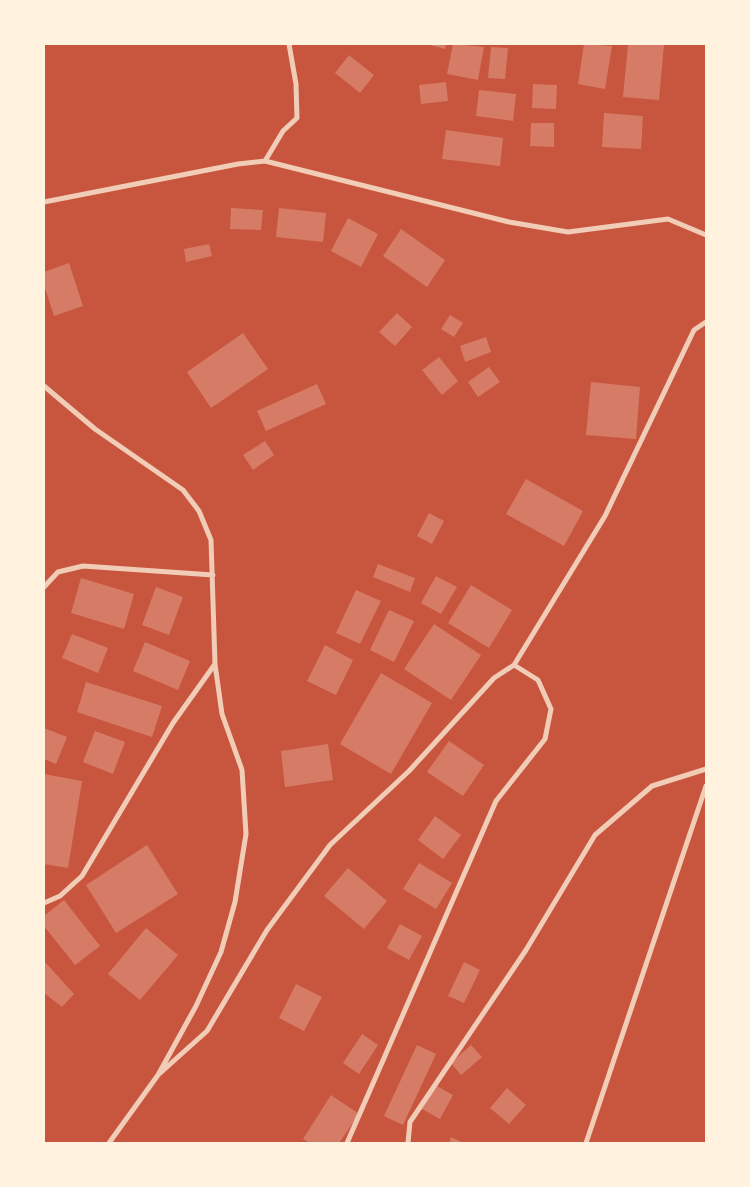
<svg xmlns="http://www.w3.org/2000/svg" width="750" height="1187" viewBox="0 0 750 1187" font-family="'Noto Sans',sans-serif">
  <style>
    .building { fill: #d67c66 }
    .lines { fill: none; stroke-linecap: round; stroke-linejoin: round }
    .minor { stroke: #f1ccb7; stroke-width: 5 }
  </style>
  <rect width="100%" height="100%" fill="#c8553d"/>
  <path class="building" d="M426,44H446L445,49Z
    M453,44L484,47L478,80L447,74Z
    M584,44L612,46L605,89L578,84Z
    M628,44H664L659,100L623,97Z
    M491,47L508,48L505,79L488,78Z
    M349,55L374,75L360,93L335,73Z
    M446,82L448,101L421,104L419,85Z
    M533,84L557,85L556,109L532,108Z
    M479,90L516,94L513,121L476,116Z
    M604,113L643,116L641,149L602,147Z
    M531,123H554V147L530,146Z
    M446,130L503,138L500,166L442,159Z
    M231,208L263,210L261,230L230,229Z
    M279,208L326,213L323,242L276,237Z
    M348,218L378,234L361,267L331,251Z
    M401,229L445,260L427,287L383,256Z
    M209,244L212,256L186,262L184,249Z
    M69,263L83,306L54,316L44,285V272Z
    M397,313L412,327L395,346L379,332Z
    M450,315L463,323L454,337L441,329Z
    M243,333L268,369L211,408L187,372Z
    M486,337L491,352L465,362L460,346Z
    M439,357L458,381L442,395L422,370Z
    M489,367L500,382L478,397L468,382Z
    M591,382L640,387L636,439L586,435Z
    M317,384L326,404L266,431L257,411Z
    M265,441L274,455L253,470L243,455Z
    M526,479L583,511L564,546L506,514Z
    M429,513L444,521L432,544L417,536Z
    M378,564L415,578L410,592L373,577Z
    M436,576L457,587L441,614L421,603Z
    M81,578L134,594L124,629L71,613Z
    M471,585L512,610L489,648L448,623Z
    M156,587L183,597L169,635L142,625Z
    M356,590L381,601L360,644L336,633Z
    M389,610L414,621L394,662L370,650Z
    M434,624L481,655L451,700L404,669Z
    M72,634L108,648L98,673L62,658Z
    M145,642L190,661L178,690L133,671Z
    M325,645L353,660L336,695L307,681Z
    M381,673L432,703L391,774L340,744Z
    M86,682L162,706L152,737L77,712Z
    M44,728L67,737L56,764L44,759Z
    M95,731L125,742L113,774L83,762Z
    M449,741L484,765L463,796L427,772Z
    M328,744L333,780L285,787L281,751Z
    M44,774L82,781L68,868L44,864Z
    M435,816L461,835L443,859L418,840Z
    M147,845L178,894L116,933L86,885Z
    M419,863L452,883L436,909L403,889Z
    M348,868L387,901L364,929L324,896Z
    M64,900L100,946L75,965L44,926V916Z
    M400,924L422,936L409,960L387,948Z
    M146,928L178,955L140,1000L108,974Z
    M44,961L74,994L62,1007L44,993Z
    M464,962L480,970L464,1003L448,996Z
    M296,984L322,997L304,1031L279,1018Z
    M362,1034L378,1045L359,1074L343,1063Z
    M417,1045L436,1054L403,1125L384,1116Z
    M471,1045L482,1057L461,1075L451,1063Z
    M435,1085L453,1095L440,1119L422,1109Z
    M507,1088L526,1105L509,1124L490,1108Z
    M331,1095L359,1114L339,1143H310L303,1139Z
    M451,1137L464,1143H449Z"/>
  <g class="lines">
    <path class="minor" d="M265,161L509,222L568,232L668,219L706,235
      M44,202L238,164L265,161L283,131L297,118L296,84L289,44
      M44,386L95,429L183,490L199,511L211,540L215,664L222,714L242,770L246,834L235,902L221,952L196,1006L158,1075L109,1143
      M44,587L58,572L83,566L213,575
      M44,903L60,896L82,876L173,723L215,664
      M158,1075L207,1031L267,930L330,845L409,771L494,678L514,665L605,516L694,330L706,322
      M347,1143L496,801L545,739L551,709L538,680L514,665
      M408,1143L410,1122L526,950L595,835L652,786L706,769
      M586,1143L706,786"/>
  </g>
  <rect width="750" height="1187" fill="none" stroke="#fff3e0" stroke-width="90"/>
</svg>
